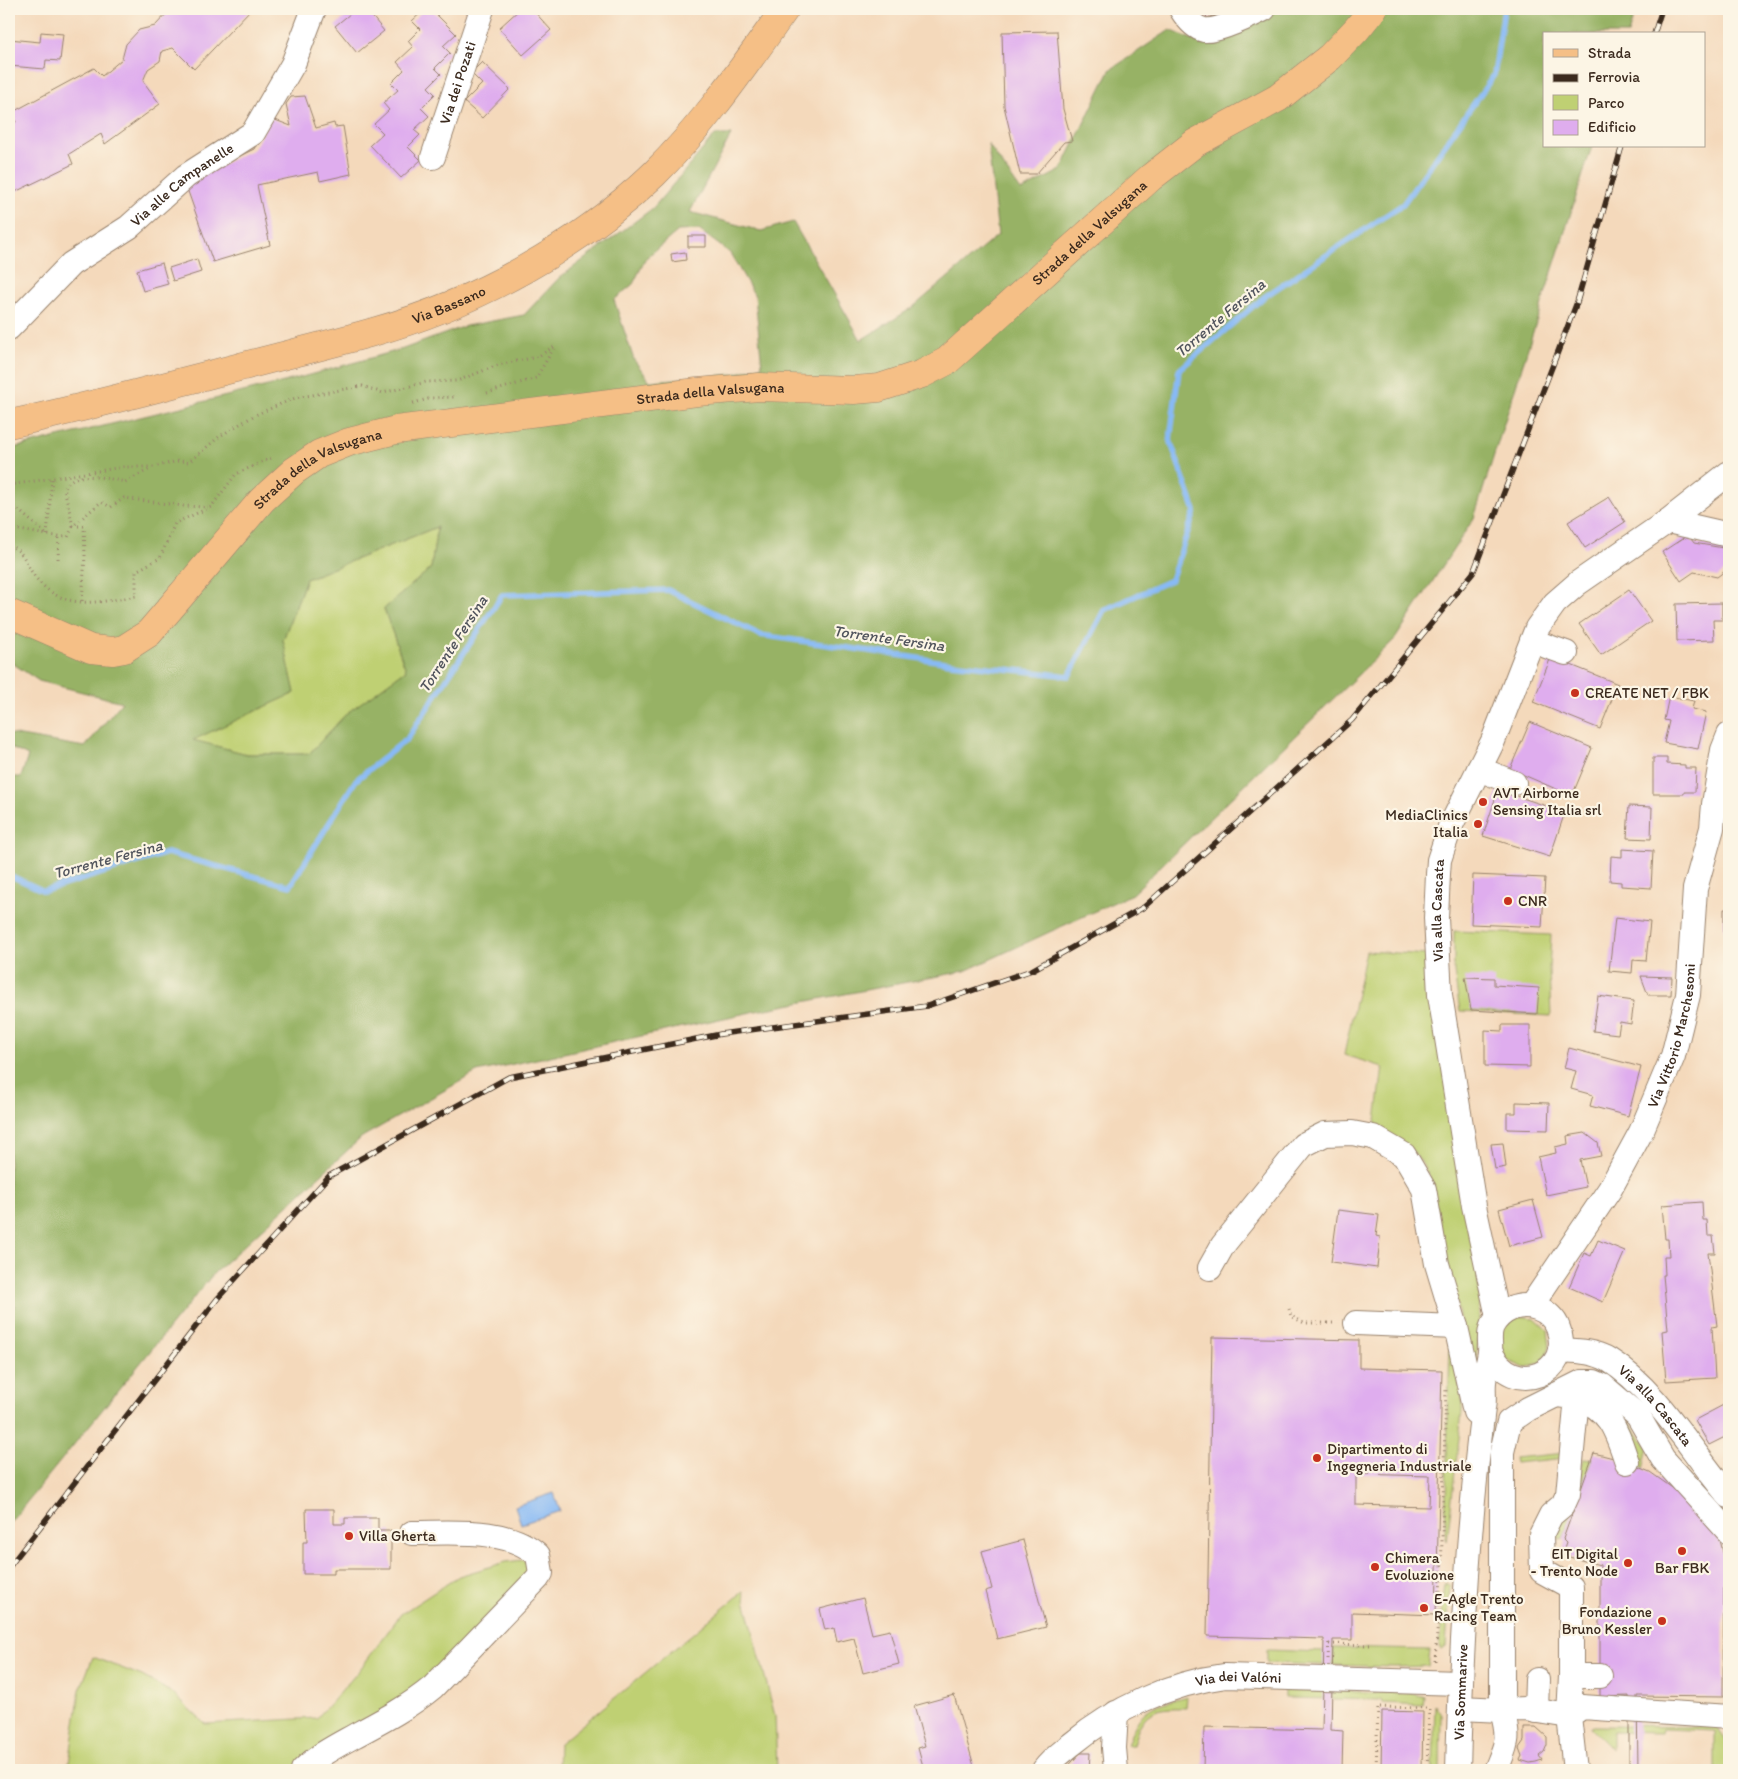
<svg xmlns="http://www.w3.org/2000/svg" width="1738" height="1779" viewBox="0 0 1738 1779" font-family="Itim,sans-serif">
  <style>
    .green { fill: #bfd073; stroke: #7d7d48 }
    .forest { fill: #97b265; stroke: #696e42; fill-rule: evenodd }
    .water { fill: #88baf5; stroke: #62728a }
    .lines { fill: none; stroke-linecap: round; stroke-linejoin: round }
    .stream { stroke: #88baf5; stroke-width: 5.5 }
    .building { fill: #dfadee; fill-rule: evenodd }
    .minor-casing { stroke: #98826c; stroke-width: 26 }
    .major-casing { stroke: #98826c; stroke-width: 29 }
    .path { stroke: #98826c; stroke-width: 3; stroke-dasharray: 1 4; stroke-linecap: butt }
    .minor { stroke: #fff; stroke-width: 24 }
    .major { stroke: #f5bf86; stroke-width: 28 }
    .rail-casing { stroke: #3b2a1e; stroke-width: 5.5 }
    .rail { stroke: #fcf5e5; stroke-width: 4; stroke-dasharray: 11; stroke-linecap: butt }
    .poi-dot { fill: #c8321e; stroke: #fcf5e5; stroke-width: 2 }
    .labels { text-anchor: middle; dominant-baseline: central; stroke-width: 4.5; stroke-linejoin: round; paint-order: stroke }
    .street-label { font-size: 15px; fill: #3b2a1e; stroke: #fcf5e5 }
    .poi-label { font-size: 15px; fill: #3b2a1e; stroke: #fcf5e5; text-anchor: start }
    .water-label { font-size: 16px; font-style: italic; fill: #52555e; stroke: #fcf5e5 }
  </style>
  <rect width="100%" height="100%" fill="#fcf5e5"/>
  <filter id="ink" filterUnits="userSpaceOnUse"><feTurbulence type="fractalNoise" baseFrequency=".02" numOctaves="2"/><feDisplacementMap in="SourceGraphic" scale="10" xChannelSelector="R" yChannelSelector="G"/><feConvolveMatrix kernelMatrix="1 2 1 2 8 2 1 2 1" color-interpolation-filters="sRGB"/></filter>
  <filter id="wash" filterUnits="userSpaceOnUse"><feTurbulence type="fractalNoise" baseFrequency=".0096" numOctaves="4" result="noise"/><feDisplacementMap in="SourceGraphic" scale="20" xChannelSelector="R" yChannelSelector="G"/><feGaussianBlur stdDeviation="1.12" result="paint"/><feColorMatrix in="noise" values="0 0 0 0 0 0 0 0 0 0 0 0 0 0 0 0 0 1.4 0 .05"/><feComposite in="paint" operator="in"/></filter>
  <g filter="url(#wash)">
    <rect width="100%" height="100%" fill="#f4d9bb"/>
    <path class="green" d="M437,527L431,568L384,609L406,670L347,713L309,754H247L192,740L295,693L283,640L306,579Z
      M1454,931L1551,935L1549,969L1551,1016L1460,1011L1454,972Z
      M1366,951L1428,955L1479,1281V1334L1473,1382L1430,1179C1415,1146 1405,1144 1375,1128L1383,1067L1344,1055Z
      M1518,1316L1535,1318L1548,1330L1550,1347L1541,1362L1525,1368L1502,1358C1499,1331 1494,1331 1518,1316Z
      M1450,1343L1462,1396V1412L1447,1541L1445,1532Z
      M1614,1402L1648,1447L1643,1469L1633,1465Z
      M1567,1453L1565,1458L1515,1463L1514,1458Z
      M1584,1458L1592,1459L1563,1539L1548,1536L1577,1483Z
      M523,1560L528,1563L529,1577L447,1668L297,1770H68L80,1690L93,1657L142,1676L171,1692L205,1724L317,1718L358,1672L401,1614L459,1576L506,1562Z
      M1445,1583L1450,1586L1446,1646L1442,1649L1439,1647Z
      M743,1592L775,1716L777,1770H558L559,1744Z
      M1333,1648L1430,1650L1428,1666L1394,1667L1333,1665Z
      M1267,1650L1325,1652L1324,1665L1267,1663Z
      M1284,1690L1410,1693L1424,1697L1423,1705L1383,1703L1382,1700L1284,1698Z
      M1187,1696L1186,1708C1153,1707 1142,1711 1133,1745H1127C1141,1706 1149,1707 1187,1696Z
      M1435,1704L1441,1714L1440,1770H1433Z
      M1591,1726L1716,1727L1729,1745V1770H1715V1731L1663,1729L1662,1733L1612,1732V1750L1591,1729Z"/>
    <path class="forest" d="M1275,9H1636L1628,34H1544V146H1592L1474,518L1395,639L1132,894L965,971L756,1011L477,1072L362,1137L214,1273L9,1524V1308L16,1306L9,1296V777H21L28,756L9,747V734L85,747L122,702L39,681L9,661V449L284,382L403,349L466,326L524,315L559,278L653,208L715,135H731L690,212L761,231L793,222L861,340L912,308L998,235L988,144L1021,191L1061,170L1110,70L1170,30L1191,39L1230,31ZM699,230L730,253L755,296L762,366L733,374L650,381L634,360L614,300L633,284L646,258L678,231ZM437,527L431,568L384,609L406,670L347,713L309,754H247L193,740L295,693L283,640L306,579Z"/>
    <path class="water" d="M554,1493L560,1511L521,1524L515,1506Z"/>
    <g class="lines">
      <path class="stream" d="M9,875L44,891L167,853L290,886L356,780L407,739L502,595L668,590L760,635L951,663L1069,676L1104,610L1171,580L1195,511L1170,440L1179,370L1264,297L1403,204L1494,75L1504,9"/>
    </g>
    <g id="blocks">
      <path class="building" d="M171,9H251L194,69L173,48L162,51L160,61L148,69L143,81L160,104L105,144L101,134L69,154L73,164L15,192L9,179V126L16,122L11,113L94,68L102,76L122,59L126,44L139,30L155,26Z
        M356,9H366L384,31L357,53L335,26Z
        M425,9H431L456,34L443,46L450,53L435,68L441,74L428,87L435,94L421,108L429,116L414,130L420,135L408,147L421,160L401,178L370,145L383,133L374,124L389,110L383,103L398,90L391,83L404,70L397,62L413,47L408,41L420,29L412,21Z
        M520,9H532L551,30L523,55L499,28Z
        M1204,9H1233L1207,18Z
        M1057,31L1063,109L1072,141L1064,142L1036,174H1020L1004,106L1002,32Z
        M41,32L63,34L60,61L46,60L45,69L9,66V39L40,42Z
        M482,62L510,89L482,118L464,102L482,84L471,73Z
        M305,96L316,128L334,123L335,127L343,126L351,174L320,181L318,172L257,185L270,245L213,262L185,183L254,149L270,118L291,126L286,104L291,97Z
        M688,236H706V247H688Z
        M685,252L686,260L672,262L671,254Z
        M197,259L201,272L173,281L169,268Z
        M162,263L168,284L143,291L137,270Z
        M1609,497L1625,522L1585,548L1568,522Z
        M1688,535L1694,543L1729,549V568L1717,577L1694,572L1681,581L1662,552Z
        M1629,590L1651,621L1601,655L1579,624Z
        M1722,603V620H1713L1714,640L1677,641L1676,604Z
        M1551,657L1618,684L1600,729L1533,702Z
        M1669,696L1694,701L1692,709L1706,712L1698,749L1664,743L1669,721L1664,720Z
        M1530,722L1592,748L1572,796L1510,769Z
        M1653,758H1667V764L1685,765V768H1696L1695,792H1684V794H1653Z
        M1498,790L1565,812L1550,857L1483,836Z
        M1629,806L1652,807L1651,839L1627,838Z
        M1622,849L1653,851L1651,888L1621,886V882L1610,881L1611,856L1622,857Z
        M1473,875L1545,878L1542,927L1471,924Z
        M1724,909H1729V964H1724Z
        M1615,918L1650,922L1646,961L1633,960L1632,973L1609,971Z
        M1641,976L1672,977L1671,995H1648Z
        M1465,977L1494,978V985L1539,988L1537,1014L1471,1010Z
        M1598,996L1634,1001L1631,1024L1620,1022L1618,1034L1593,1031Z
        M1502,1025H1530V1067L1485,1066V1030L1502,1031Z
        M1569,1048L1641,1067L1628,1116L1590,1106L1593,1095L1571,1089L1576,1071L1564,1068Z
        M1516,1102L1549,1103L1548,1130L1507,1129V1113H1516Z
        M1585,1133L1598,1143L1601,1156L1580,1160L1586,1187L1546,1195L1538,1157L1556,1153L1555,1147L1568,1144L1567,1136Z
        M1503,1143L1506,1167L1495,1169L1491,1144Z
        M1533,1200L1543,1237L1509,1246L1499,1209Z
        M1702,1202L1703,1220H1707L1708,1236H1713L1715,1253H1708L1717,1326L1712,1327L1715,1378L1666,1381L1662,1331L1668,1330L1663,1275H1665L1664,1256H1669L1668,1239H1665L1662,1205Z
        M1338,1210L1379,1215L1376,1236L1380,1237L1377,1268L1331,1262Z
        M1598,1240L1625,1251L1603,1302L1569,1287L1584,1253L1591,1256Z
        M1212,1337L1359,1340V1368L1442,1370L1436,1615L1352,1612V1640H1333L1331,1730L1343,1731L1342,1770H1203L1204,1727L1322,1730L1324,1639L1207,1636ZM1356,1474L1430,1476L1429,1507L1356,1505Z
        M1729,1402V1435L1709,1445L1695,1420Z
        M1594,1453L1621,1460L1650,1472L1696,1505L1718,1532L1724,1556L1723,1697L1637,1696L1638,1770H1629V1696L1600,1697V1565L1569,1557L1564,1548L1566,1542L1563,1539Z
        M306,1509H334V1524H345V1518H378V1531H391V1569H334V1574H303V1542H307Z
        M1023,1540L1046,1627L997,1639L985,1591L992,1589L982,1551Z
        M863,1598L872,1634L890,1630L899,1664L863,1673L854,1638L837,1642L834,1628L825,1630L820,1609Z
        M954,1695L975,1770H924L918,1748L925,1746L914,1706Z
        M1382,1711L1423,1712L1422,1770H1381Z
        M1524,1727H1536L1547,1737V1745L1544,1752L1539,1756L1542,1760L1536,1762L1530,1763L1520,1760L1522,1756L1519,1748L1524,1741Z
        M1080,1753H1090L1089,1770H1065Z"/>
    </g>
  </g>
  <g filter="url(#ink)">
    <use href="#blocks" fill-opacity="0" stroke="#98826c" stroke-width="1"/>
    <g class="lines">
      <defs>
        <g id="minor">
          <path d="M1181,9C1186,17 1194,28 1204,30C1218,32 1252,15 1264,9"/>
          <path id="s1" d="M433,157L482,9"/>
          <path id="s2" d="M9,328L71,264L129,227L186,176L253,133L293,64L314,9"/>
          <path d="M1668,521L1729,535"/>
          <path d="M1532,641L1566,653"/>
          <path d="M1479,769L1514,783"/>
          <path d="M1210,1268L1223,1245L1303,1145L1325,1134L1352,1133L1373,1137L1404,1155L1424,1189L1437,1264L1456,1327L1475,1412"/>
          <path id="s3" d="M1531,1306L1610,1189L1641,1132L1673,1056L1688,995L1695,889L1712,828L1714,804L1723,750L1729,735"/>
          <path id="s4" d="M1498,1317L1474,1206L1440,995L1436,918L1438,874L1439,860L1450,827L1493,741L1537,628L1555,603L1578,583L1668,521L1729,473"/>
          <path d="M1356,1323L1456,1327"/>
          <path id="s5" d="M1560,1350C1577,1351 1594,1351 1609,1360C1657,1390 1692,1453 1729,1496"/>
          <path d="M1556,1395L1577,1397L1568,1494L1563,1505L1551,1515L1541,1535L1542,1571L1571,1587V1676"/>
          <path d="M1577,1397C1611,1410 1616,1430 1627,1462"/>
          <path d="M1460,1708L1502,1710L1525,1709L1569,1716L1571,1676H1600"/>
          <path d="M1536,1711L1537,1680"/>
          <path d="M303,1770C318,1755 336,1746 354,1736C382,1721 409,1707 433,1687L537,1579L541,1573L538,1555C508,1527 452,1533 412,1533"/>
          <path id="s6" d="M1044,1770C1051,1760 1062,1752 1072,1744C1114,1709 1170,1683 1225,1676L1460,1683"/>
          <path d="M1116,1770L1114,1748L1116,1713"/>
          <path id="s7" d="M1458,1770C1461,1649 1468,1528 1483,1408C1485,1400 1483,1391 1484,1382C1485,1372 1489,1362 1490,1352C1491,1343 1488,1335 1492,1326C1501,1310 1519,1302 1537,1308C1546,1311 1555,1319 1558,1328C1575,1372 1513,1400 1490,1351"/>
          <path d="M1496,1770C1507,1742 1510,1741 1502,1710V1452L1509,1422L1528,1409L1582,1382H1594L1603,1386L1638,1416L1663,1459L1729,1532"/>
          <path d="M1575,1770L1569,1716L1582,1707L1729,1717"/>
        </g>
        <g id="major">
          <path id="s8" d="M9,424C85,408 160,387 236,368C281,356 328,345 373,332C476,303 577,248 654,174C705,124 744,66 785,9"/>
          <path id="s9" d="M9,613L91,649L113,651L124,649L149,633L262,500L294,471L319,454L349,442L396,430L697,392L759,387L854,390L879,388L922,374L947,361L1150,178L1195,143L1278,98L1330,57L1356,30L1373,9"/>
        </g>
      </defs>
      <use href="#minor" class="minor-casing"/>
      <use href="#major" class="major-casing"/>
      <path class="path" d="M413,403L432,398L454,397
        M9,485L123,467H154L178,461L189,462L220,436L255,415L295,398L362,386L383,393L426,382L457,381L498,365L537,357L555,346L536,378L487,393
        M9,507L16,508L46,534
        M73,526L64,488C66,485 70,481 73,479C86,473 112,479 125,482L152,468
        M73,526H84L85,555L82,603
        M9,528L47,535L68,537L73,526L101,502L111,507L124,498L183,506L208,507
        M47,535L52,479
        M9,545C26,554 23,559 33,574C60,612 96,603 136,596V571L160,558L175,523L211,507L236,474L271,458
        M58,559L59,536
        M1289,1309L1291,1316L1304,1323H1336
        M1329,1644L1370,1645
        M1328,1659L1329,1639
        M1435,1661L1441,1578L1446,1387
        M1376,1770L1378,1707L1429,1708
        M1427,1770L1429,1708"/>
      <use href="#minor" class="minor"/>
      <use href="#major" class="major"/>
      <defs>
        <path id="rail" d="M1654,34L1662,9
          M9,1567L218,1298L329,1176L509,1077L721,1034L927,1006L1032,970L1144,907L1352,720L1473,573L1577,302L1622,146"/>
      </defs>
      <use href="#rail" class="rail-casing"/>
      <use href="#rail" class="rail"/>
    </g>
  </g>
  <g class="poi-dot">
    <circle cx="1575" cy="693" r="5"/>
    <circle cx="1483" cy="802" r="5"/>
    <circle cx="1478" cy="824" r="5"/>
    <circle cx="1508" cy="901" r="5"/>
    <circle cx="1317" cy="1458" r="5"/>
    <circle cx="349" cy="1536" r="5"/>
    <circle cx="1682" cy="1551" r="5"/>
    <circle cx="1628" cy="1563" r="5"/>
    <circle cx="1375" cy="1567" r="5"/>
    <circle cx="1424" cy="1608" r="5"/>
    <circle cx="1662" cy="1621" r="5"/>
  </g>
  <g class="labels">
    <g class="street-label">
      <text stroke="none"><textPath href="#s1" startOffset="78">Via dei Pozati</textPath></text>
      <text stroke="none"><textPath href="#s2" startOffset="226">Via alle Campanelle</textPath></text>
      <text stroke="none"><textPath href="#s9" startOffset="1232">Strada della Valsugana</textPath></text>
      <text stroke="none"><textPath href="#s8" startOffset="456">Via Bassano</textPath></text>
      <text stroke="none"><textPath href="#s9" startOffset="798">Strada della Valsugana</textPath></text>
      <text stroke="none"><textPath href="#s9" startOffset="392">Strada della Valsugana</textPath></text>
      <text stroke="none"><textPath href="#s4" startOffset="412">Via alla Cascata</textPath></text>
      <text stroke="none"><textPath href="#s3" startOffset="308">Via Vittorio Marchesoni</textPath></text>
      <text stroke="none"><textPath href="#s5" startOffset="116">Via alla Cascata</textPath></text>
      <text stroke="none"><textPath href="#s6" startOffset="221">Via dei Valóni</textPath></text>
      <text stroke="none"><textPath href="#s7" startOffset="78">Via Sommarive</textPath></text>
    </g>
    <g class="poi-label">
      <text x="1585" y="693">CREATE NET / FBK</text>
      <text x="1493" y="793">AVT Airborne<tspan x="1493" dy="17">Sensing Italia srl</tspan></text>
      <text x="1468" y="815" text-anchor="end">MediaClinics<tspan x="1468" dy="17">Italia</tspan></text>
      <text x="1518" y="901">CNR</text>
      <text x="1327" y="1449">Dipartimento di<tspan x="1327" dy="17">Ingegneria Industriale</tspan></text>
      <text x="359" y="1536">Villa Gherta</text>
      <text x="1618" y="1554" text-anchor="end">EIT Digital<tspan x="1618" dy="17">- Trento Node</tspan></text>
      <text x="1385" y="1558">Chimera<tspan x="1385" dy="17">Evoluzione</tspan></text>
      <text x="1682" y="1568" text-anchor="middle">Bar FBK</text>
      <text x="1434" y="1599">E-Agle Trento<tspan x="1434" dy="17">Racing Team</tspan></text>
      <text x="1652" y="1612" text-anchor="end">Fondazione<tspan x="1652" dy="17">Bruno Kessler</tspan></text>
    </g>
    <g class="water-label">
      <text transform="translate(1220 318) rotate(-40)">Torrente Fersina</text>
      <text transform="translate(889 638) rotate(8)">Torrente Fersina</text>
      <text transform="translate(453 644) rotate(-57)">Torrente Fersina</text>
      <text transform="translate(108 859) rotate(-15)">Torrente Fersina</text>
    </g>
  </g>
  <rect width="1738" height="1779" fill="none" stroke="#fcf5e5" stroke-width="30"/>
  <rect x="1543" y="32" width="162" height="115" fill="#fcf5e5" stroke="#afa495"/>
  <rect x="1553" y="49" width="25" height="8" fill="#f5bf86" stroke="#afa495"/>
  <text x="1588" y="58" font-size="15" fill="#3b2a1e">Strada</text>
  <rect x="1553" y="74" width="25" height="8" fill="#3b2a1e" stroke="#afa495"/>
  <text x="1588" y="82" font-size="15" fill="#3b2a1e">Ferrovia</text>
  <rect x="1553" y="95" width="25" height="15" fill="#bfd073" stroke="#afa495"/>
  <text x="1588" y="108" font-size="15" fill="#3b2a1e">Parco</text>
  <rect x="1553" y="120" width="25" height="15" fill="#dfadee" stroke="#afa495"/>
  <text x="1588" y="132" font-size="15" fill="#3b2a1e">Edificio</text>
</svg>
